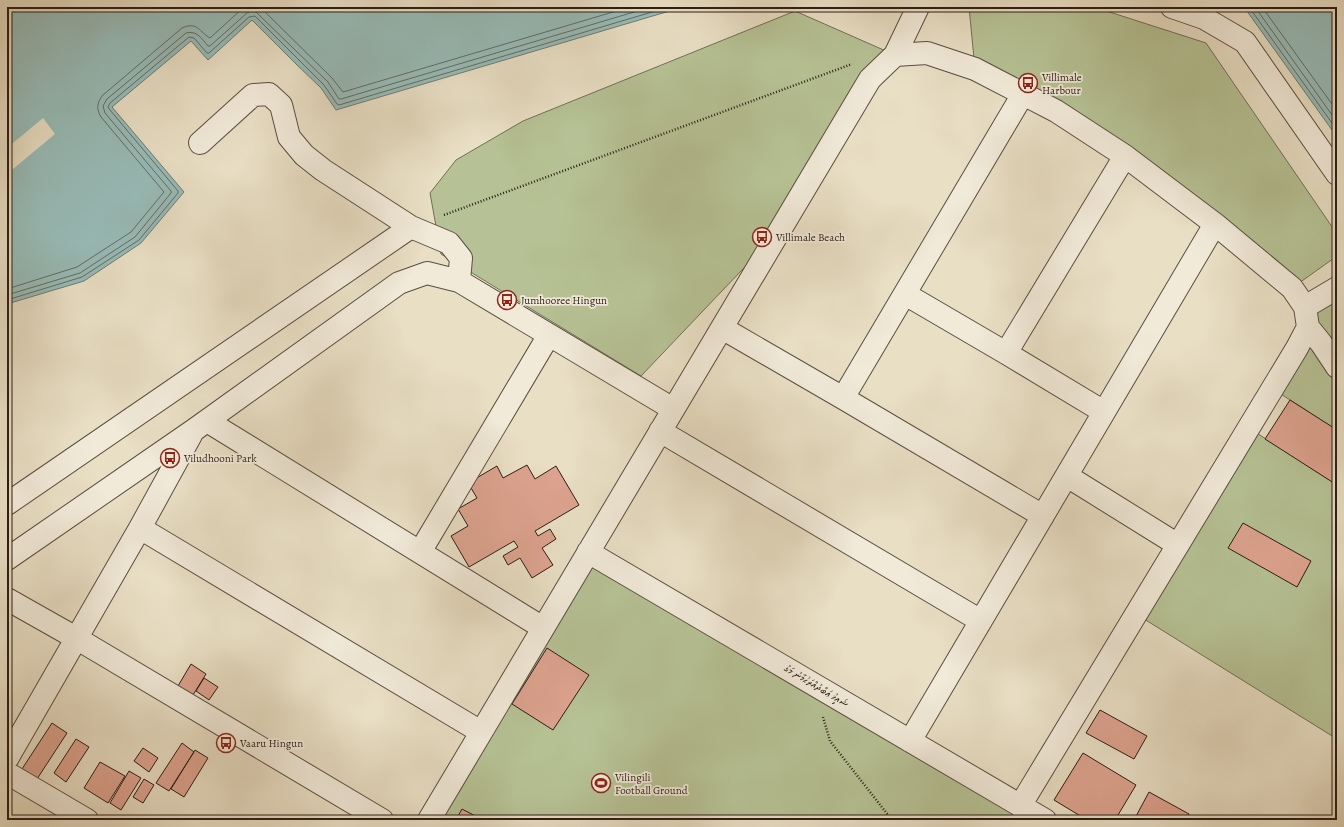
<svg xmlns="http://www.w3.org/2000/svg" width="1344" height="827" viewBox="0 0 1344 827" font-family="Alegreya,'Noto Sans Thaana',serif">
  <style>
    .green { fill: #b6c295; stroke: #717055 }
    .water { fill: #98bcb8; stroke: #6d7c77 }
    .pier { fill: #e9dfc5 }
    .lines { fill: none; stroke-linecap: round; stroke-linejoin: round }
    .shore { stroke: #626c66; stroke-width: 1 }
    .building { fill: #dda38f; stroke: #2c1d15 }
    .minor-casing { stroke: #5b4e41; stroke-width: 24 }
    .path { stroke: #2c1d15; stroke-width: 2.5; stroke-dasharray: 1 2; stroke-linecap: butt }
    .minor { stroke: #f1ead9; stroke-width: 22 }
    .labels { text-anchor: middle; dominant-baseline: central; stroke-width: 3.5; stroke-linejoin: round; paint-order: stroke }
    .poi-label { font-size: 11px; fill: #2c1d15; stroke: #f1ead9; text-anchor: start }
    .street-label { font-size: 11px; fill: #2c1d15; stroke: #f1ead9 }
  </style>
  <rect width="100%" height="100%" fill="#e9dfc5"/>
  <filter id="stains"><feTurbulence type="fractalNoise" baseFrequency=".005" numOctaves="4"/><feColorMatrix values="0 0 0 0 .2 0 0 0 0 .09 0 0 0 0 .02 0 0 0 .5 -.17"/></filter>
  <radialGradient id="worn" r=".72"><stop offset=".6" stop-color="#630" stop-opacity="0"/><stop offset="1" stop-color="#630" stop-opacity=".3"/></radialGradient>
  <path class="green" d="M969,7H1094L1206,43L1337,234V256L1292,288L1215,224L975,69Z
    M795,11L895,55L761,250L641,376L441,254L430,193L456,160L523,121Z
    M1337,288V430L1273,389L1305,307Z
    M1249,428L1337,485V739L1136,614Z
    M588,552L1045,820H429Z"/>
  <path class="water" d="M7,7H683L336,110L321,88L296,64L252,20L208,60L191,41L112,107L184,192L141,243L84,281L7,304Z
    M1244,7H1337V137Z"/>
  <path class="pier" d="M43,118L55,134L7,174V148Z"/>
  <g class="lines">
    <path class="shore" d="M260,7L332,78L343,92L630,7
      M1249,7L1337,130
      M1255,7L1337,122
      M1262,7L1337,111
      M7,289L77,267L131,232L164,192L101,117C96,109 97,102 103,95L182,28C198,21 199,32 210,38L244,7
      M7,295L80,273L135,237L171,193V191L105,113L103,106L107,99L186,33C197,30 202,39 208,46H210L247,13L251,11L256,12L328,82L339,99H341L651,7
      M7,300L82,277L139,240L178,193V191L110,110L108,107L110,103L189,37L194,38L207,53H209L249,17L255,16L324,85L337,104L339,105L669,7"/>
  </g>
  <path class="building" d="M1290,400L1337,430V485L1265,439Z
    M527,465L535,479L556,466L579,505L535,531L538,536L550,529L556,539L542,548L553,565L532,578L520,558L508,565L503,556L518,547L514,541L469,567L451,536L468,526L458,509L477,498L468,483L497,466L503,478Z
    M1243,523L1311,561L1297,587L1228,548Z
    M547,648L589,675L553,730L512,704Z
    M191,664L206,674L193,695L178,686Z
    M204,678L218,687L209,700L196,691Z
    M1100,710L1147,736L1134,759L1086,733Z
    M52,723L67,733L37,779L22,769Z
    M76,739L89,747L66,782L54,773Z
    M182,743L194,752L169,791L156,783Z
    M143,748L158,758L149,772L134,761Z
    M195,750L208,758L184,797L171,789Z
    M1083,753L1136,785L1115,820H1087L1054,800Z
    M100,762L125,776L108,803L84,788Z
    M129,771L141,778L121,810L110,803Z
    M144,779L154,785L143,803L133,797Z
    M1149,792L1189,814L1186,820H1134Z
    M462,809L483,820H456Z"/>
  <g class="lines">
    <defs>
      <path id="minor" d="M1172,7L1204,18L1245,42L1337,174
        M895,55L927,53L975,69L1056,111L1125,156L1215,224L1292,288L1305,307L1308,327L1297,348L1020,806
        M200,143L253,95L269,94L281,105L289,137L304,155L323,170L411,227L449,243L461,258L459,281
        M905,294L1006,353L1104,412
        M1305,307L1337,288
        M1308,327L1321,343L1337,367
        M722,328L843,398L1043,516
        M1006,353L1125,156
        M843,398L1023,94
        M207,421L543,628
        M660,431L981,621
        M1067,476L1178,545
        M7,504L411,227
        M140,528L481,732
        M420,552L549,335
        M588,552L1045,820
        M7,559L194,430L399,283L427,273L459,281L673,409
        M7,599L76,638L382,820
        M910,741L1215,224
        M7,759L140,528L191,435
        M7,773L87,820
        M429,820L870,79L895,55L918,7"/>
    </defs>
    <use href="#minor" class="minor-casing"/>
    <path class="path" d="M444,215L852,64
      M823,717L830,741L892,820"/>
    <use href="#minor" class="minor"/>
  </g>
  <defs>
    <symbol id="bus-ring" viewBox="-11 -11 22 22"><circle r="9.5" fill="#f1ead9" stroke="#8f2418" stroke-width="1.5"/><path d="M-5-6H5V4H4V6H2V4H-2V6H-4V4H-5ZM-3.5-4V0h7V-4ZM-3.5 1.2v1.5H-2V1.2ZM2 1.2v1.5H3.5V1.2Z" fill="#8f2418"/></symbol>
    <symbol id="stadium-ring" viewBox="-11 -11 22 22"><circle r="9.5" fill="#f1ead9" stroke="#8f2418" stroke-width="1.5"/><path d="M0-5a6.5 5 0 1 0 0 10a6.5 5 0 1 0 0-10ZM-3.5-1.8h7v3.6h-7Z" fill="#8f2418"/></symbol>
  </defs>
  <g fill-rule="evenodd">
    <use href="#bus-ring" x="1017" y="72" width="22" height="22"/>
    <use href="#bus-ring" x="751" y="226" width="22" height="22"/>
    <use href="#bus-ring" x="496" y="289" width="22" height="22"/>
    <use href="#bus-ring" x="159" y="447" width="22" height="22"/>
    <use href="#bus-ring" x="215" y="732" width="22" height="22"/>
    <use href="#stadium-ring" x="590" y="772" width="22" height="22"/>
  </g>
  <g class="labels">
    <g class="poi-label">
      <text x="1042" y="77">Villimale<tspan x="1042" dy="13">Harbour</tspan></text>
      <text x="776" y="237">Villimale Beach</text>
      <text x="521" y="300">Jumhooree Hingun</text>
      <text x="184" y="458">Viludhooni Park</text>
      <text x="240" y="743">Vaaru Hingun</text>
      <text x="615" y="777">Vilingili<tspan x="615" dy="13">Football Ground</tspan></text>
    </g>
    <g class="street-label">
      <text transform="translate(816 686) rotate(31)">ޝައިިޚު ޢަބްދުއްރަޙުމާނު މަގު</text>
    </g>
  </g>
  <rect width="1344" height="827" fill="none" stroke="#e9dfc5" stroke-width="24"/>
  <rect x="8" y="8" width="1328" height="811" fill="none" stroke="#2c1d15" stroke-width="2"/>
  <rect x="12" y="12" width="1320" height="803" fill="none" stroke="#2c1d15"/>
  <rect width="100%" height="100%" filter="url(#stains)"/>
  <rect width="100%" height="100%" fill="url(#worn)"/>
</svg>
